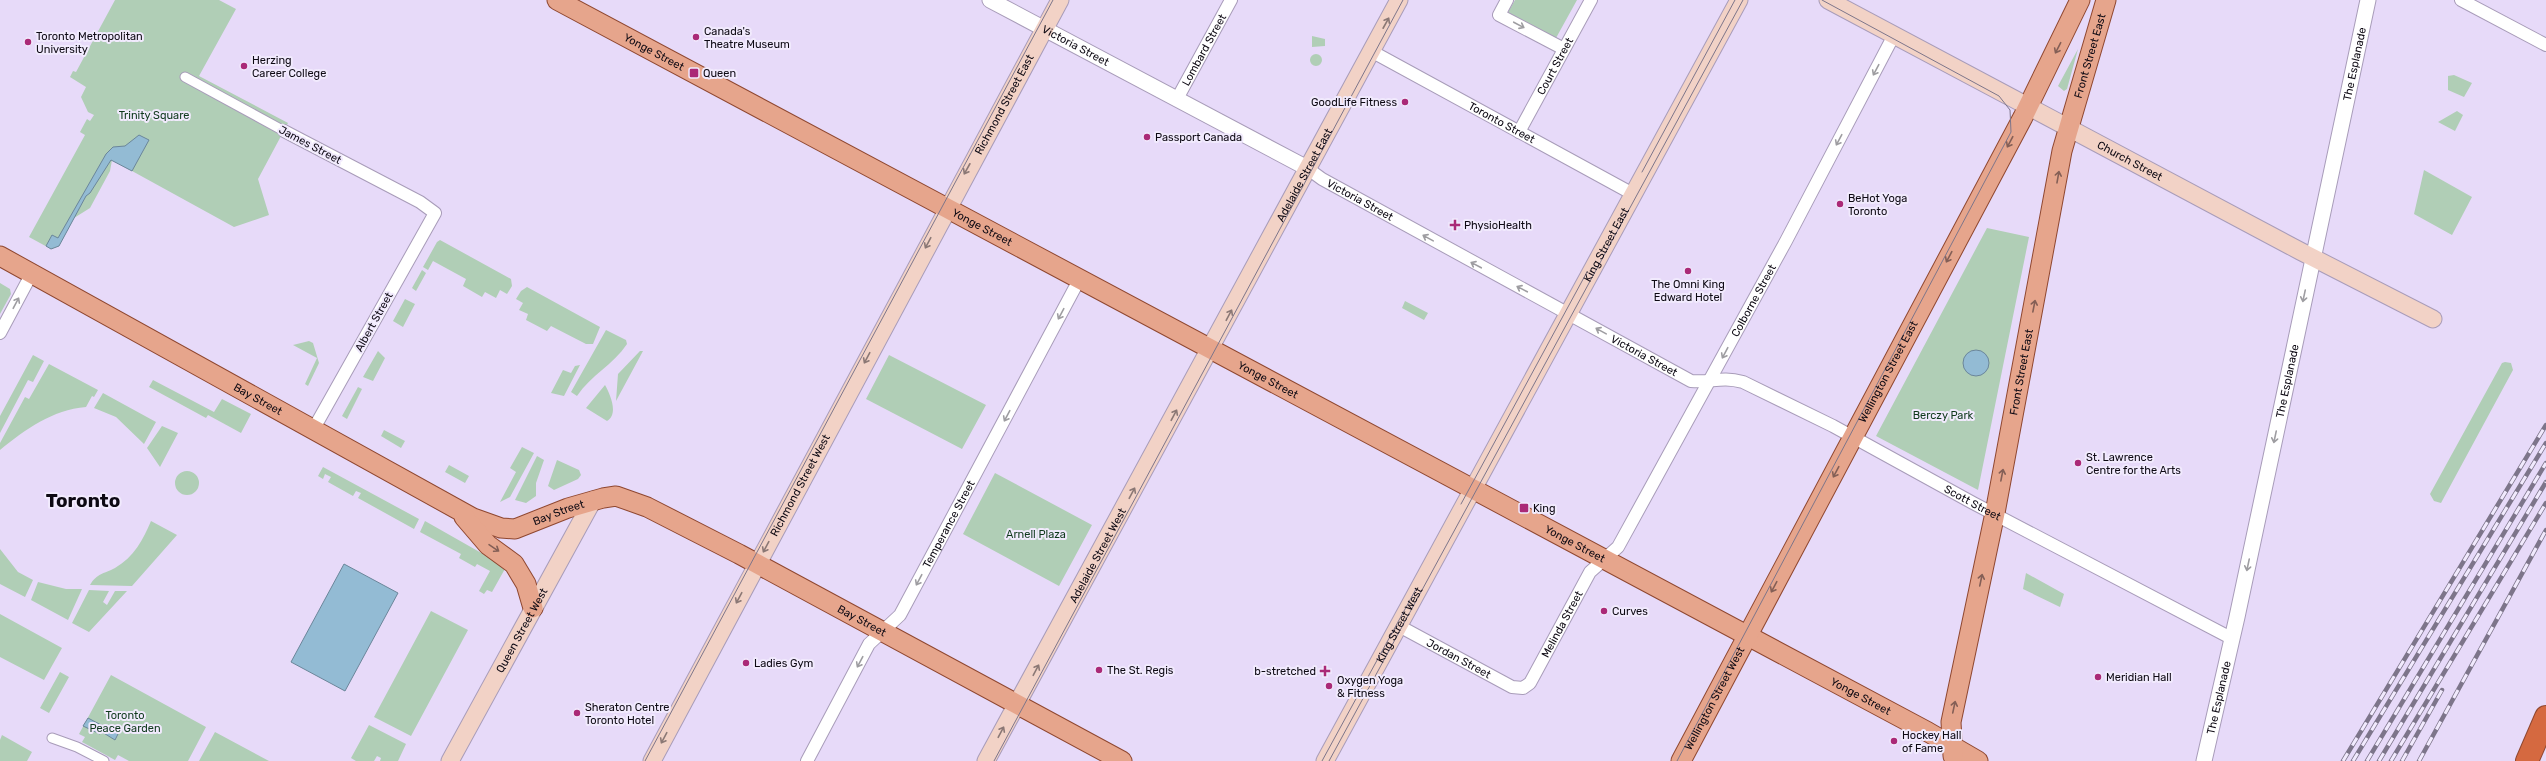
<svg xmlns="http://www.w3.org/2000/svg" width="2546" height="761" viewBox="0 0 2546 761" font-family="Rubik,sans-serif">
  <style>
    .green { fill: #b0ceb6 }
    .water { fill: #93bbd4; stroke: #6b869a }
    .lines { fill: none; stroke-linecap: round; stroke-linejoin: round }
    .pedestrian-casing { stroke: #a89cb9; stroke-width: 11 }
    .minor-casing { stroke: #a89cb9; stroke-width: 14 }
    .tertiary-casing { stroke: #a89cb9; stroke-width: 17 }
    .secondary-casing { stroke: #a89cb9; stroke-width: 19 }
    .primary-casing { stroke: #8f4730; stroke-width: 21 }
    .motorway-casing { stroke: #8f4730; stroke-width: 24 }
    .pedestrian { stroke: #fff; stroke-width: 9 }
    .minor { stroke: #fff; stroke-width: 12 }
    .tertiary { stroke: #fff; stroke-width: 15 }
    .secondary { stroke: #f2d2c6; stroke-width: 17 }
    .primary { stroke: #e6a58c; stroke-width: 19 }
    .motorway { stroke: #d56940; stroke-width: 22 }
    .tram { stroke: #7d758a; stroke-width: 1 }
    .rail-casing { stroke: #7d758a; stroke-width: 4.5 }
    .rail { stroke: #f1eafd; stroke-width: 3; stroke-dasharray: 9; stroke-linecap: butt }
    .oneway { stroke: #8b7875 }
    .oneway2 { stroke: #9e9da1 }
    .oneway3 { stroke: #845f56 }
    .poi-dot { fill: #aa2977; stroke: #f1eafd; stroke-width: 1.5 }
    .labels { text-anchor: middle; dominant-baseline: central; stroke-width: 4; stroke-linejoin: round; paint-order: stroke }
    .poi-label { font-size: 11px; fill: #0d0913; stroke: #f1eafd; text-anchor: start }
    .street-label { font-size: 11px; fill: #0d0913; stroke: #f1eafd }
    .park-label { font-size: 11px; fill: #0f391c; stroke: #f1eafd }
    .town-label { font-size: 19px; font-weight: bold; fill: #0d0913; stroke: #f1eafd }
  </style>
  <rect width="100%" height="100%" fill="#e7daf9"/>
  <path class="green" d="M115,0H219L236,9L199,76L288,123L258,179L269,215L234,227L112,160L110,171L90,208L74,218L59,246L51,249L29,237L85,135L80,132L87,119L90,121L94,115L88,112L81,97L86,87L70,77L73,71L76,72Z
    M1515,0H1577L1556,38L1507,14Z
    M1312,36L1325,39V46L1312,47Z
    M2078,49L2067,89L2064,91L2058,86Z
    M1310 60a6 6 0 1 1 12 0a6 6 0 1 1-12 0Z
    M2454,75L2472,83L2464,97L2448,90V76Z
    M2457,111L2463,115L2455,131L2438,122Z
    M2424,170L2472,197L2452,235L2414,214Z
    M1987,228L2029,237L1978,490L1876,436Z
    M440,240L511,279L512,286L507,294L500,290L496,298L485,292L482,297L463,286L466,279L433,261L428,270L423,267L437,242Z
    M422,270L426,273L416,291L412,288Z
    M0,283L10,289L11,294L0,314Z
    M527,287L600,327L593,344H586L551,326L547,331L526,320L528,314L519,310L523,303L516,299L521,291Z
    M405,299L415,304L403,327L393,321Z
    M1405,301L1428,313L1424,320L1402,308Z
    M606,330L626,340L627,344C613,365 591,375 577,396L571,392Z
    M309,341L313,343L319,363L308,386L305,384L317,358L293,345Z
    M378,351L385,358L373,381L363,377Z
    M640,351H643L616,401L618,374Z
    M33,355L44,361L33,382L28,380L0,433V416Z
    M889,355L986,405L962,449L866,399Z
    M2505,362L2511,363L2513,370L2441,503L2434,501L2430,494L2502,363Z
    M49,364L98,390L94,397L92,396L86,407C52,410 26,429 0,450V443L25,397L29,399Z
    M580,365L564,396L551,393L563,370L571,373L575,366Z
    M153,380L214,412L222,399L251,414L241,433L208,415L206,418L149,387Z
    M605,385C610,394 619,414 607,421L586,408Z
    M358,387L362,389L347,419L342,416Z
    M103,393L156,422L144,444L116,417L94,408Z
    M162,426L178,433L160,467L147,448Z
    M384,430L405,441L401,448L381,436Z
    M522,447L534,453L510,497L500,502L516,472L510,468Z
    M537,456L544,460L536,483V496L526,503L515,500Z
    M557,460L579,470L581,475L578,479L554,490L548,486Z
    M449,465L469,476L465,483L445,472Z
    M323,467L419,519L414,529L358,498L361,493L356,491L353,496L328,482L331,477L325,474L323,479L318,476Z
    M175 483a12 12 0 1 1 24 0a12 12 0 1 1-24 0Z
    M995,473L1092,525L1059,586L963,534Z
    M151,521L177,535L132,586L90,585C97,573 104,574 115,568C134,557 143,540 151,521Z
    M425,521L506,567L492,592L487,590L484,594L479,591L490,571L477,564L475,567L459,558L461,554L420,532Z
    M0,549L18,572L33,580L25,597L0,584Z
    M2026,573L2064,594L2060,607L2023,589Z
    M38,582L66,589H82L68,620L31,600Z
    M89,590L109,591L103,602L107,605L115,591H127L89,632L72,623Z
    M431,611L468,630L411,736L374,717Z
    M0,614L62,648L44,680L0,657Z
    M60,672L69,677L49,713L40,708Z
    M111,675L206,727L188,761H129L118,755L115,760L82,742L85,737L79,734Z
    M369,725L406,744L398,761H380L381,758L377,756L374,761H356L351,758Z
    M215,732L269,761H199Z
    M2,735L32,752L27,761H0V740Z"/>
  <path class="water" d="M139,135L149,140L132,171L111,160L90,193L86,196L59,246L51,249L46,246L52,235L58,238L106,154L113,147L125,146Z
    M1963 363a13 13 0 1 1 26 0a13 13 0 1 1-26 0Z
    M344,564L398,593L345,691L291,662Z
    M88,718L118,734L115,740L102,732L100,734L83,726Z"/>
  <g class="lines">
    <defs>
      <path id="pedestrian" d="M185,77L284,131
        M52,738L77,747L104,761"/>
      <g id="minor">
        <path d="M1507,0L1499,15L1564,49"/>
        <path d="M2461,0L2546,45"/>
        <path id="s1" d="M1371,51L1633,194"/>
        <path id="s2" d="M1177,99L1231,0"/>
        <path d="M284,131L420,202L435,213L313,430"/>
        <path id="s3" d="M1519,132L1591,0"/>
        <path id="s4" d="M1307,168L1322,179L1691,381C1712,383 1720,376 1743,382L1833,426L1973,503L2231,638"/>
        <path d="M0,333L32,273"/>
        <path id="s5" d="M1399,626L1512,687L1523,688L1530,683L1590,572L1618,547L1786,241L1894,35"/>
        <path id="s6" d="M807,761L869,644L900,615L1079,280"/>
      </g>
      <g id="tertiary">
        <path id="s7" d="M990,0L1307,168"/>
        <path id="s8" d="M2204,761L2237,617L2368,0"/>
      </g>
      <g id="secondary">
        <path id="s9" d="M1828,0L2300,251L2433,319"/>
        <path id="s10" d="M450,761L593,500"/>
        <path id="s11" d="M652,761L1060,0"/>
        <path id="s12" d="M986,761L1399,0"/>
        <path id="s13" d="M1325,761L1739,0"/>
      </g>
      <g id="primary">
        <path id="s14" d="M557,0L1928,732L1978,761"/>
        <path id="s15" d="M0,256L473,518L501,528L515,529L568,508L603,498L616,496L647,507L739,554L1122,761"/>
        <path d="M464,517L488,545L514,564L526,584L533,608"/>
        <path id="s16" d="M1953,756L1951,722L1995,513L2062,151L2106,0"/>
        <path id="s17" d="M1681,761L2023,117L2080,0"/>
      </g>
      <path id="motorway" d="M2527,761L2546,717"/>
    </defs>
    <use href="#pedestrian" class="pedestrian-casing"/>
    <use href="#minor" class="minor-casing"/>
    <use href="#tertiary" class="tertiary-casing"/>
    <use href="#secondary" class="secondary-casing"/>
    <use href="#primary" class="primary-casing"/>
    <use href="#motorway" class="motorway-casing"/>
    <use href="#pedestrian" class="pedestrian"/>
    <use href="#minor" class="minor"/>
    <use href="#tertiary" class="tertiary"/>
    <use href="#secondary" class="secondary"/>
    <use href="#primary" class="primary"/>
    <use href="#motorway" class="motorway"/>
    <path class="tram" d="M1642,172L1735,0
      M1461,504L1587,272
      M645,761L1053,0
      M994,761L1403,0
      M1322,761L1416,589
      M1329,761L1743,0
      M1677,761L2011,132L2010,110L1999,96L1822,0"/>
    <defs>
      <path id="rail" d="M2343,761L2546,425
        M2353,761L2546,443
        M2367,761L2546,463
        M2379,761L2546,482
        M2391,761L2546,503
        M2402,761L2442,690
        M2419,761L2546,530"/>
    </defs>
    <use href="#rail" class="rail-casing"/>
    <use href="#rail" class="rail"/>
  </g>
  <defs><path id="oneway-shaft" d="M-6 0H5M1.5-3L5.5 0L1.5 3" fill="none" stroke-width="1.6" stroke-linecap="round" stroke-linejoin="round"/></defs>
  <g class="oneway">
    <use href="#oneway-shaft" transform="translate(1386 23) rotate(-61)"/>
    <use href="#oneway-shaft" transform="translate(967 169) rotate(119)"/>
    <use href="#oneway-shaft" transform="translate(928 243) rotate(118)"/>
    <use href="#oneway-shaft" transform="translate(1229 315) rotate(-62)"/>
    <use href="#oneway-shaft" transform="translate(867 358) rotate(118)"/>
    <use href="#oneway-shaft" transform="translate(1174 415) rotate(-62)"/>
    <use href="#oneway-shaft" transform="translate(1132 493) rotate(-62)"/>
    <use href="#oneway-shaft" transform="translate(766 547) rotate(118)"/>
    <use href="#oneway-shaft" transform="translate(739 598) rotate(118)"/>
    <use href="#oneway-shaft" transform="translate(1036 670) rotate(-62)"/>
    <use href="#oneway-shaft" transform="translate(1001 732) rotate(-62)"/>
    <use href="#oneway-shaft" transform="translate(664 738) rotate(118)"/>
  </g>
  <g class="oneway2">
    <use href="#oneway-shaft" transform="translate(1519 25) rotate(28)"/>
    <use href="#oneway-shaft" transform="translate(1876 70) rotate(118)"/>
    <use href="#oneway-shaft" transform="translate(1839 140) rotate(118)"/>
    <use href="#oneway-shaft" transform="translate(1428 238) rotate(-151)"/>
    <use href="#oneway-shaft" transform="translate(1476 265) rotate(-152)"/>
    <use href="#oneway-shaft" transform="translate(1522 289) rotate(-152)"/>
    <use href="#oneway-shaft" transform="translate(2304 296) rotate(102)"/>
    <use href="#oneway-shaft" transform="translate(16 303) rotate(-62)"/>
    <use href="#oneway-shaft" transform="translate(1061 314) rotate(118)"/>
    <use href="#oneway-shaft" transform="translate(1601 331) rotate(-151)"/>
    <use href="#oneway-shaft" transform="translate(1725 353) rotate(118)"/>
    <use href="#oneway-shaft" transform="translate(1007 416) rotate(118)"/>
    <use href="#oneway-shaft" transform="translate(2275 437) rotate(102)"/>
    <use href="#oneway-shaft" transform="translate(2248 565) rotate(102)"/>
    <use href="#oneway-shaft" transform="translate(919 580) rotate(118)"/>
    <use href="#oneway-shaft" transform="translate(860 662) rotate(118)"/>
  </g>
  <g class="oneway3">
    <use href="#oneway-shaft" transform="translate(2058 48) rotate(117)"/>
    <use href="#oneway-shaft" transform="translate(2010 142) rotate(118)"/>
    <use href="#oneway-shaft" transform="translate(2058 177) rotate(-80)"/>
    <use href="#oneway-shaft" transform="translate(1949 257) rotate(118)"/>
    <use href="#oneway-shaft" transform="translate(2034 306) rotate(-79)"/>
    <use href="#oneway-shaft" transform="translate(1836 472) rotate(118)"/>
    <use href="#oneway-shaft" transform="translate(2002 475) rotate(-79)"/>
    <use href="#oneway-shaft" transform="translate(494 548) rotate(34)"/>
    <use href="#oneway-shaft" transform="translate(1981 580) rotate(-78)"/>
    <use href="#oneway-shaft" transform="translate(1774 587) rotate(118)"/>
    <use href="#oneway-shaft" transform="translate(1954 707) rotate(-78)"/>
  </g>
  <g class="poi-dot">
    <circle cx="696" cy="37" r="4"/>
    <circle cx="28" cy="42" r="4"/>
    <circle cx="244" cy="66" r="4"/>
    <rect x="689" y="68" width="10" height="10" rx="2"/>
    <circle cx="1405" cy="102" r="4"/>
    <circle cx="1147" cy="137" r="4"/>
    <circle cx="1840" cy="204" r="4"/>
    <path d="M1453 219h4v4h4v4h-4v4h-4v-4h-4v-4h4z"/>
    <circle cx="1688" cy="271" r="4"/>
    <circle cx="2078" cy="463" r="4"/>
    <rect x="1519" y="503" width="10" height="10" rx="2"/>
    <circle cx="1604" cy="611" r="4"/>
    <circle cx="746" cy="663" r="4"/>
    <circle cx="1099" cy="670" r="4"/>
    <path d="M1323 665h4v4h4v4h-4v4h-4v-4h-4v-4h4z"/>
    <circle cx="2098" cy="677" r="4"/>
    <circle cx="1329" cy="686" r="4"/>
    <circle cx="577" cy="713" r="4"/>
    <circle cx="1894" cy="741" r="4"/>
  </g>
  <g class="labels">
    <g class="poi-label">
      <text x="704" y="31">Canada's<tspan x="704" dy="13">Theatre Museum</tspan></text>
      <text x="36" y="36">Toronto Metropolitan<tspan x="36" dy="13">University</tspan></text>
      <text x="252" y="60">Herzing<tspan x="252" dy="13">Career College</tspan></text>
      <text x="703" y="73">Queen</text>
      <text x="1397" y="102" text-anchor="end">GoodLife Fitness</text>
      <text x="1155" y="137">Passport Canada</text>
      <text x="1848" y="198">BeHot Yoga<tspan x="1848" dy="13">Toronto</tspan></text>
      <text x="1464" y="225">PhysioHealth</text>
      <text x="1688" y="284" text-anchor="middle">The Omni King<tspan x="1688" dy="13">Edward Hotel</tspan></text>
      <text x="2086" y="457">St. Lawrence<tspan x="2086" dy="13">Centre for the Arts</tspan></text>
      <text x="1533" y="508">King</text>
      <text x="1612" y="611">Curves</text>
      <text x="754" y="663">Ladies Gym</text>
      <text x="1107" y="670">The St. Regis</text>
      <text x="1316" y="671" text-anchor="end">b-stretched</text>
      <text x="2106" y="677">Meridian Hall</text>
      <text x="1337" y="680">Oxygen Yoga<tspan x="1337" dy="13">&amp; Fitness</tspan></text>
      <text x="585" y="707">Sheraton Centre<tspan x="585" dy="13">Toronto Hotel</tspan></text>
      <text x="1902" y="735">Hockey Hall<tspan x="1902" dy="13">of Fame</tspan></text>
    </g>
    <g class="street-label">
      <text stroke="none"><textPath href="#s7" startOffset="97">Victoria Street</textPath></text>
      <text stroke="none"><textPath href="#s2" startOffset="56">Lombard Street</textPath></text>
      <text stroke="none"><textPath href="#s14" startOffset="110">Yonge Street</textPath></text>
      <text stroke="none"><textPath href="#s16" startOffset="715">Front Street East</textPath></text>
      <text stroke="none"><textPath href="#s8" startOffset="713">The Esplanade</textPath></text>
      <text stroke="none"><textPath href="#s3" startOffset="75">Court Street</textPath></text>
      <text stroke="none"><textPath href="#s11" startOffset="745">Richmond Street East</textPath></text>
      <text stroke="none"><textPath href="#s1" startOffset="149">Toronto Street</textPath></text>
      <text transform="translate(310 145) rotate(28)">James Street</text>
      <text stroke="none"><textPath href="#s9" startOffset="342">Church Street</textPath></text>
      <text stroke="none"><textPath href="#s12" startOffset="667">Adelaide Street East</textPath></text>
      <text stroke="none"><textPath href="#s4" startOffset="62">Victoria Street</textPath></text>
      <text stroke="none"><textPath href="#s14" startOffset="482">Yonge Street</textPath></text>
      <text stroke="none"><textPath href="#s13" startOffset="588">King Street East</textPath></text>
      <text stroke="none"><textPath href="#s5" startOffset="593">Colborne Street</textPath></text>
      <text transform="translate(374 322) rotate(-61)">Albert Street</text>
      <text stroke="none"><textPath href="#s4" startOffset="386">Victoria Street</textPath></text>
      <text stroke="none"><textPath href="#s17" startOffset="441">Wellington Street East</textPath></text>
      <text stroke="none"><textPath href="#s16" startOffset="391">Front Street East</textPath></text>
      <text stroke="none"><textPath href="#s14" startOffset="806">Yonge Street</textPath></text>
      <text stroke="none"><textPath href="#s8" startOffset="389">The Esplanade</textPath></text>
      <text stroke="none"><textPath href="#s15" startOffset="295">Bay Street</textPath></text>
      <text stroke="none"><textPath href="#s11" startOffset="313">Richmond Street West</textPath></text>
      <text stroke="none"><textPath href="#s4" startOffset="751">Scott Street</textPath></text>
      <text stroke="none"><textPath href="#s15" startOffset="631">Bay Street</textPath></text>
      <text stroke="none"><textPath href="#s6" startOffset="278">Temperance Street</textPath></text>
      <text stroke="none"><textPath href="#s14" startOffset="1154">Yonge Street</textPath></text>
      <text stroke="none"><textPath href="#s12" startOffset="234">Adelaide Street West</textPath></text>
      <text stroke="none"><textPath href="#s15" startOffset="967">Bay Street</textPath></text>
      <text stroke="none"><textPath href="#s13" startOffset="155">King Street West</textPath></text>
      <text stroke="none"><textPath href="#s5" startOffset="215">Melinda Street</textPath></text>
      <text stroke="none"><textPath href="#s10" startOffset="149">Queen Street West</textPath></text>
      <text stroke="none"><textPath href="#s5" startOffset="68">Jordan Street</textPath></text>
      <text stroke="none"><textPath href="#s14" startOffset="1478">Yonge Street</textPath></text>
      <text stroke="none"><textPath href="#s8" startOffset="65">The Esplanade</textPath></text>
      <text stroke="none"><textPath href="#s17" startOffset="71">Wellington Street West</textPath></text>
    </g>
    <g class="park-label">
      <text x="154" y="115">Trinity Square</text>
      <text x="1943" y="415">Berczy Park</text>
      <text x="1036" y="534">Arnell Plaza</text>
      <text x="125" y="715">Toronto<tspan x="125" dy="13">Peace Garden</tspan></text>
    </g>
    <g class="town-label">
      <text x="83" y="500">Toronto</text>
    </g>
  </g>
</svg>
